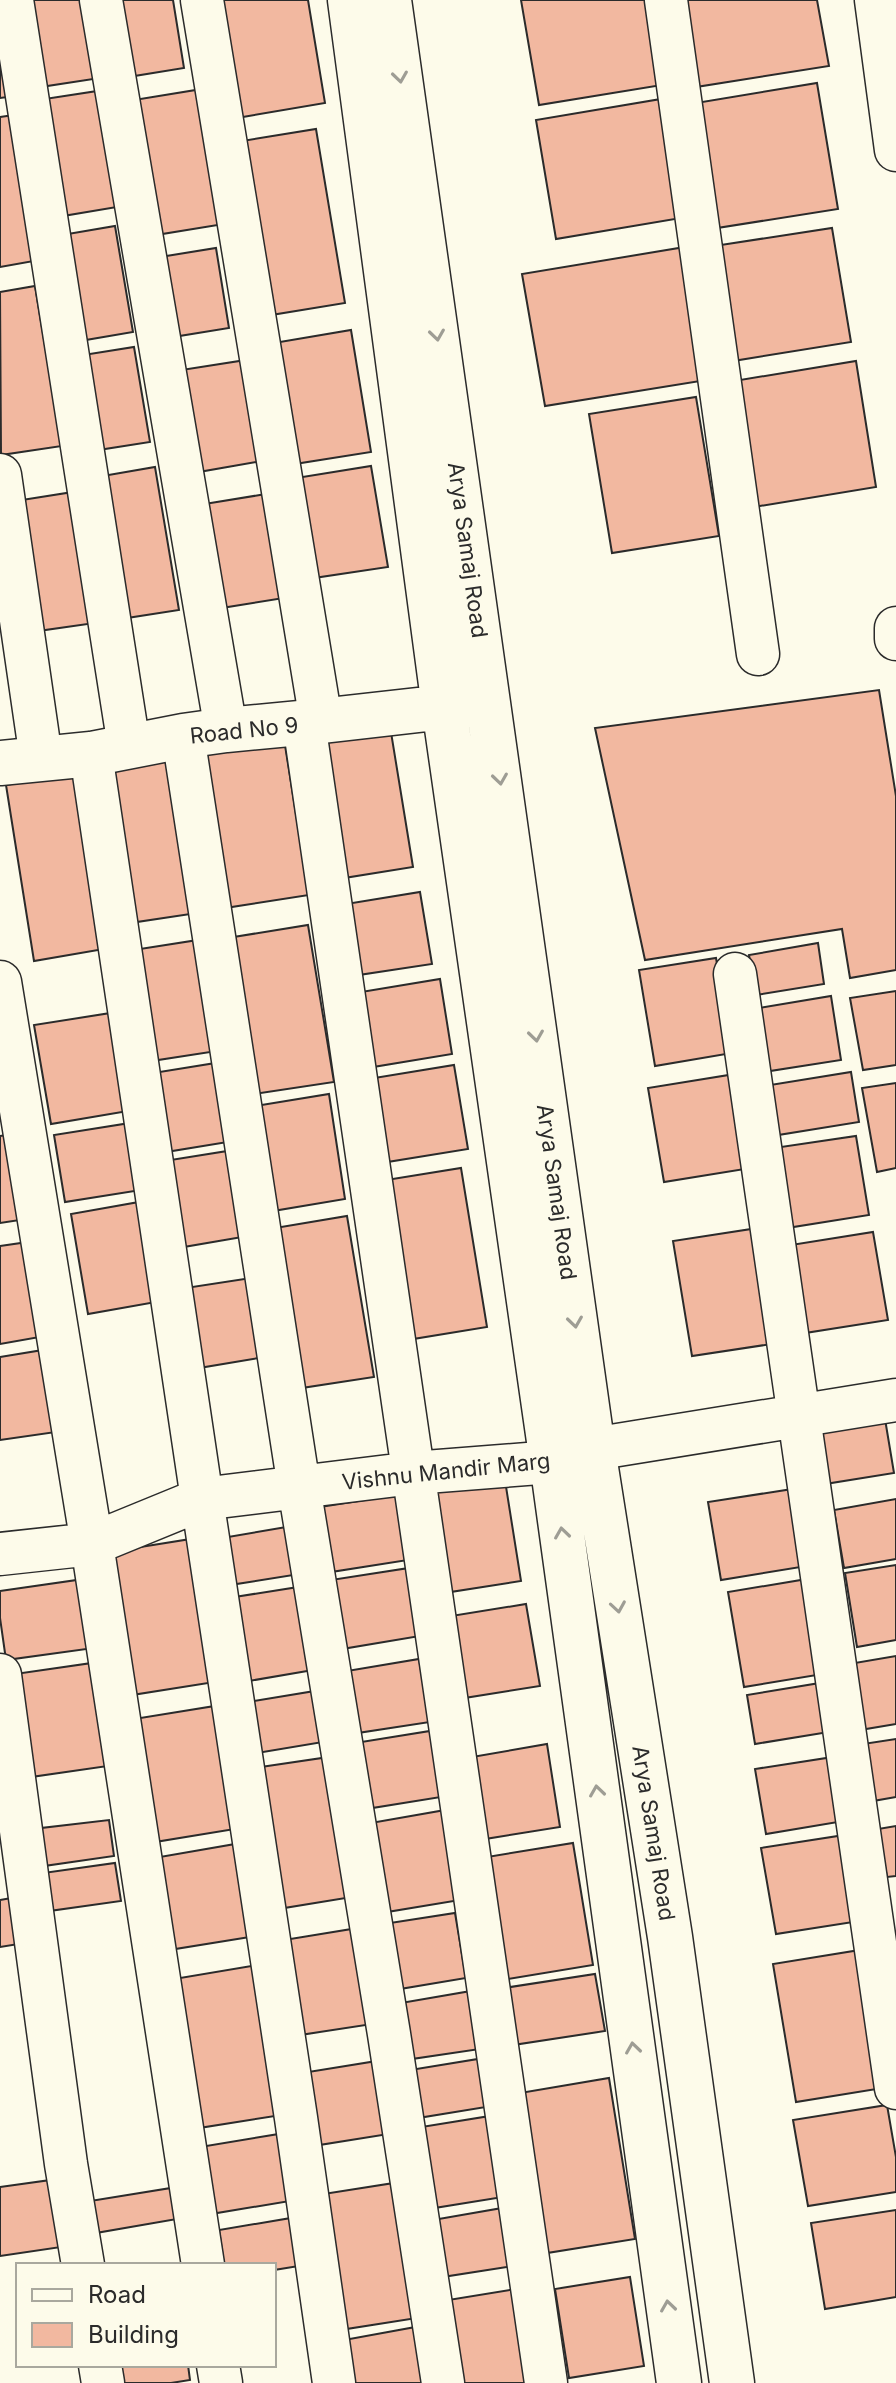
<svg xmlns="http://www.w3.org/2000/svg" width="896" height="2383" font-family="Inter,sans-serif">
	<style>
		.building { fill: #f2b8a0; stroke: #2b2b2b; stroke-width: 2 }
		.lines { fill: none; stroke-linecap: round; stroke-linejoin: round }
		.street-casing { stroke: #2b2b2b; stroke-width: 45 }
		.secondary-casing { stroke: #2b2b2b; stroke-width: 47 }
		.street { stroke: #fdfbea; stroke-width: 42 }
		.secondary { stroke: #fdfbea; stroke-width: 44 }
		.oneway { stroke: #9e9d94 }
		.labels { text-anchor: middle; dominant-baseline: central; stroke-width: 6; stroke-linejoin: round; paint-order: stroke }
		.street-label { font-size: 22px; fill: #2b2b2b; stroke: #fdfbea }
	</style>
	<rect width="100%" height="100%" fill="#fdfbea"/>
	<path class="building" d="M20,0H86L100,78L34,88Z
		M110,0H173L184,68L122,78Z
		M211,0H308L325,103L231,119Z
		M521,0H648L662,85L539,105Z
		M682,0H817L829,66L696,87Z
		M0,6L15,96L0,98Z
		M817,83L838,209L717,228L696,103Z
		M202,89L224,224L156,235L134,100Z
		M104,90L123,206L57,217L38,100Z
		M661,99L681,218L556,239L536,120Z
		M21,114L45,259L0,267V117Z
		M316,129L345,303L259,317L230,143Z
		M115,226L133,332L74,342L56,236Z
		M832,228L851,342L733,361L714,246Z
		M697,245L719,378L545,406L522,274Z
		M216,248L229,328L167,338L154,258Z
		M35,286L62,446L1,455L0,292Z
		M351,330L371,452L282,466L262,345Z
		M134,347L150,442L92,451L77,356Z
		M246,360L262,461L193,473L175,371Z
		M856,361L876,487L754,507L734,381Z
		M696,397L719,536L612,553L589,414Z
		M371,466L388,567L307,579L290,479Z
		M155,467L179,610L114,620L91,478Z
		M73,492L95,623L31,632L9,502Z
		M266,494L284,598L209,610L192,506Z
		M879,690L896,796V970L850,978L842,929L645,960L595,728Z
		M389,720L413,867L344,878L320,731Z
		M284,739L309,895L225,908L199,753Z
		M178,756L204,912L130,923L105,768Z
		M74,773L104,949L34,961L6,785Z
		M420,892L432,964L352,976L340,905Z
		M308,925L334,1082L248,1095L221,939Z
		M198,940L217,1051L145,1062L127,951Z
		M818,943L824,984L756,995L749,955Z
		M716,958L732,1053L655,1066L639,970Z
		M440,979L452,1054L361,1069L349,994Z
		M896,991V1065L863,1070L850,998Z
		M831,996L841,1060L770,1071L759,1008Z
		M117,1012L134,1110L51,1124L34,1025Z
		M228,1061L240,1140L160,1153L147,1074Z
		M454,1065L468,1149L375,1164L362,1080Z
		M851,1072L859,1122L772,1136L764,1086Z
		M735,1074L751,1168L664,1182L648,1088Z
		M896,1083V1168L877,1172L862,1088Z
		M329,1094L345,1199L267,1212L250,1107Z
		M130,1123L141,1190L65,1202L54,1135Z
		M19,1133L33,1218L0,1223V1136Z
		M856,1136L869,1215L787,1228L774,1148Z
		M240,1149L254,1235L172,1249L158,1162Z
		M461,1168L487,1327L407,1340L380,1181Z
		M139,1202L156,1302L88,1314L71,1214Z
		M347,1216L374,1377L295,1389L269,1229Z
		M758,1228L778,1343L692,1356L673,1241Z
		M873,1232L888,1320L805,1333L791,1245Z
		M35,1241L51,1335L0,1344V1246Z
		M264,1276L277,1355L193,1369L179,1289Z
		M49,1349L63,1431L0,1440V1357Z
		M885,1419L894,1473L825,1484L816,1430Z
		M504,1474L521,1581L444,1593L426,1486Z
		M799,1488L813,1565L721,1580L708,1502Z
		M397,1495L408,1560L331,1572L320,1507Z
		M896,1499V1559L844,1568L834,1510Z
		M298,1525L306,1573L230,1585L222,1538Z
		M197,1538L221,1681L132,1695L109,1552Z
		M896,1565V1640L857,1647L845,1573Z
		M409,1568L420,1636L342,1649L331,1580Z
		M813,1578L829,1673L744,1687L728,1592Z
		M84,1579L94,1648L6,1660L0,1618V1591Z
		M311,1585L325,1668L243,1682L228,1598Z
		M526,1604L540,1686L458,1699L445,1617Z
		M896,1656V1724L854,1731L843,1665Z
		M419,1659L430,1722L351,1734L341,1672Z
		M92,1663L108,1766L24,1778L8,1675Z
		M826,1682L835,1731L755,1744L747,1695Z
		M327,1689L335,1740L251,1754L242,1703Z
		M221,1705L241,1828L155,1842L134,1719Z
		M430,1731L441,1797L366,1809L355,1743Z
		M896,1739V1797L873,1801L863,1744Z
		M547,1744L560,1827L485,1839L472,1757Z
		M329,1757L352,1897L278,1909L254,1768Z
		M833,1757L844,1821L766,1834L755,1769Z
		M451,1809L466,1899L381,1913L365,1824Z
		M109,1820L114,1856L37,1867L33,1829Z
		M896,1826V1876L887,1877L878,1829Z
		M851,1834L866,1920L776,1934L761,1848Z
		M241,1843L256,1936L169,1950L154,1858Z
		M573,1843L593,1965L502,1980L481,1858Z
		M115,1863L121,1901L42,1912L36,1874Z
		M23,1896L31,1942L0,1947V1900Z
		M455,1913L466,1978L388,1991L377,1925Z
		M364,1927L379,2023L300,2035L284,1940Z
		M866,1949L889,2087L796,2102L773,1964Z
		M263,1964L288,2114L199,2128L174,1979Z
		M595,1974L605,2031L513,2045L504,1988Z
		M471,1991L480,2049L405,2060L395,2004Z
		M478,2059L486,2107L412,2119L404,2071Z
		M383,2060L395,2133L313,2146L302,2073Z
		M609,2078L635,2239L547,2253L520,2093Z
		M887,2105L896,2157V2192L808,2206L793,2120Z
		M490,2116L503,2197L422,2210L409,2129Z
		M285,2133L296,2200L211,2214L200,2147Z
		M58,2179L68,2246L0,2256V2187Z
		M394,2183L417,2318L340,2330L317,2195Z
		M171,2188L177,2219L90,2234L84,2202Z
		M508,2207L519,2265L436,2278L427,2221Z
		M896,2210V2297L825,2309L811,2223Z
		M291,2218L299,2266L274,2270V2265H224L219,2230Z
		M630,2277L644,2366L569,2378L555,2289Z
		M522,2288L538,2383H450L436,2302Z
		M421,2326L430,2383H351L344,2340Z
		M110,2365H188L190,2380L171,2383H112Z"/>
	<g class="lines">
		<g class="street-casing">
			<path id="street" d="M12,0L129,746
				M101,0L226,730
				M202,0L321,721
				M666,0L758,654
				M876,0L896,150
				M0,475L41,758
				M896,628V639
				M304,723L546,2383
				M183,736L299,1487L389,2034L443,2383
				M91,754L202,1499L296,2118L334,2383
				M735,974L896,2088
				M0,982L92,1544L203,2265
				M0,1554L92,1544L202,1499L413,1473L552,1462L593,1449L896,1400
				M0,1675L66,2164L83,2265
				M100,2365L103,2383
				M218,2365L221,2383"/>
		</g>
		<g class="secondary-casing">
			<path id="secondary" d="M350,0L444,707L552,1462L679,2383
				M389,0L593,1449L670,1937L732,2383
				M0,763L91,754L183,736L226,730L321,721L471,704"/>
		</g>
		<use href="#street" class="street"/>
		<use href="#secondary" class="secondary"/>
	</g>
	<defs><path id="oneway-chevron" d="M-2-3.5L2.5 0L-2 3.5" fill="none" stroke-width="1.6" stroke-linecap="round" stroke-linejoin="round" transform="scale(2)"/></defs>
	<g class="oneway">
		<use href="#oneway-chevron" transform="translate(400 77) rotate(82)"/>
		<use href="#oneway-chevron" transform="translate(437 335) rotate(82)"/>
		<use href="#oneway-chevron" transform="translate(500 779) rotate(82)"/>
		<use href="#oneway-chevron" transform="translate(536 1036) rotate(82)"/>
		<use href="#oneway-chevron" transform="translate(575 1322) rotate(82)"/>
		<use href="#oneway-chevron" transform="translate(562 1533) rotate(-98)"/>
		<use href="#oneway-chevron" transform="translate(618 1607) rotate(81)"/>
		<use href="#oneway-chevron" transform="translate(597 1791) rotate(-98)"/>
		<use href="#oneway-chevron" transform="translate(633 2048) rotate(-98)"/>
		<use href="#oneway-chevron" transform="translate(668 2306) rotate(-98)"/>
	</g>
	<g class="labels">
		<g class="street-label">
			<text transform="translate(468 550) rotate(82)">Arya Samaj Road</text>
			<text transform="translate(244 730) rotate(-6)">Road No 9</text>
			<text transform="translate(557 1192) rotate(82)">Arya Samaj Road</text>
			<text transform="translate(446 1471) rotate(-6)">Vishnu Mandir Marg</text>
			<text transform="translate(654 1833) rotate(81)">Arya Samaj Road</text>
		</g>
	</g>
	<rect x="16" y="2263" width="260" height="104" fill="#fdfbea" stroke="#a9a89e" stroke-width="2"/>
	<rect x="32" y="2289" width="40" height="12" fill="#fdfbea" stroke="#a9a89e" stroke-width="2"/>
	<text x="88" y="2303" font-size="24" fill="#2b2b2b">Road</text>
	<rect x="32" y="2323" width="40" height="24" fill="#f2b8a0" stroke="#a9a89e" stroke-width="2"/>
	<text x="88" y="2343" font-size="24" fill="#2b2b2b">Building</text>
</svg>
